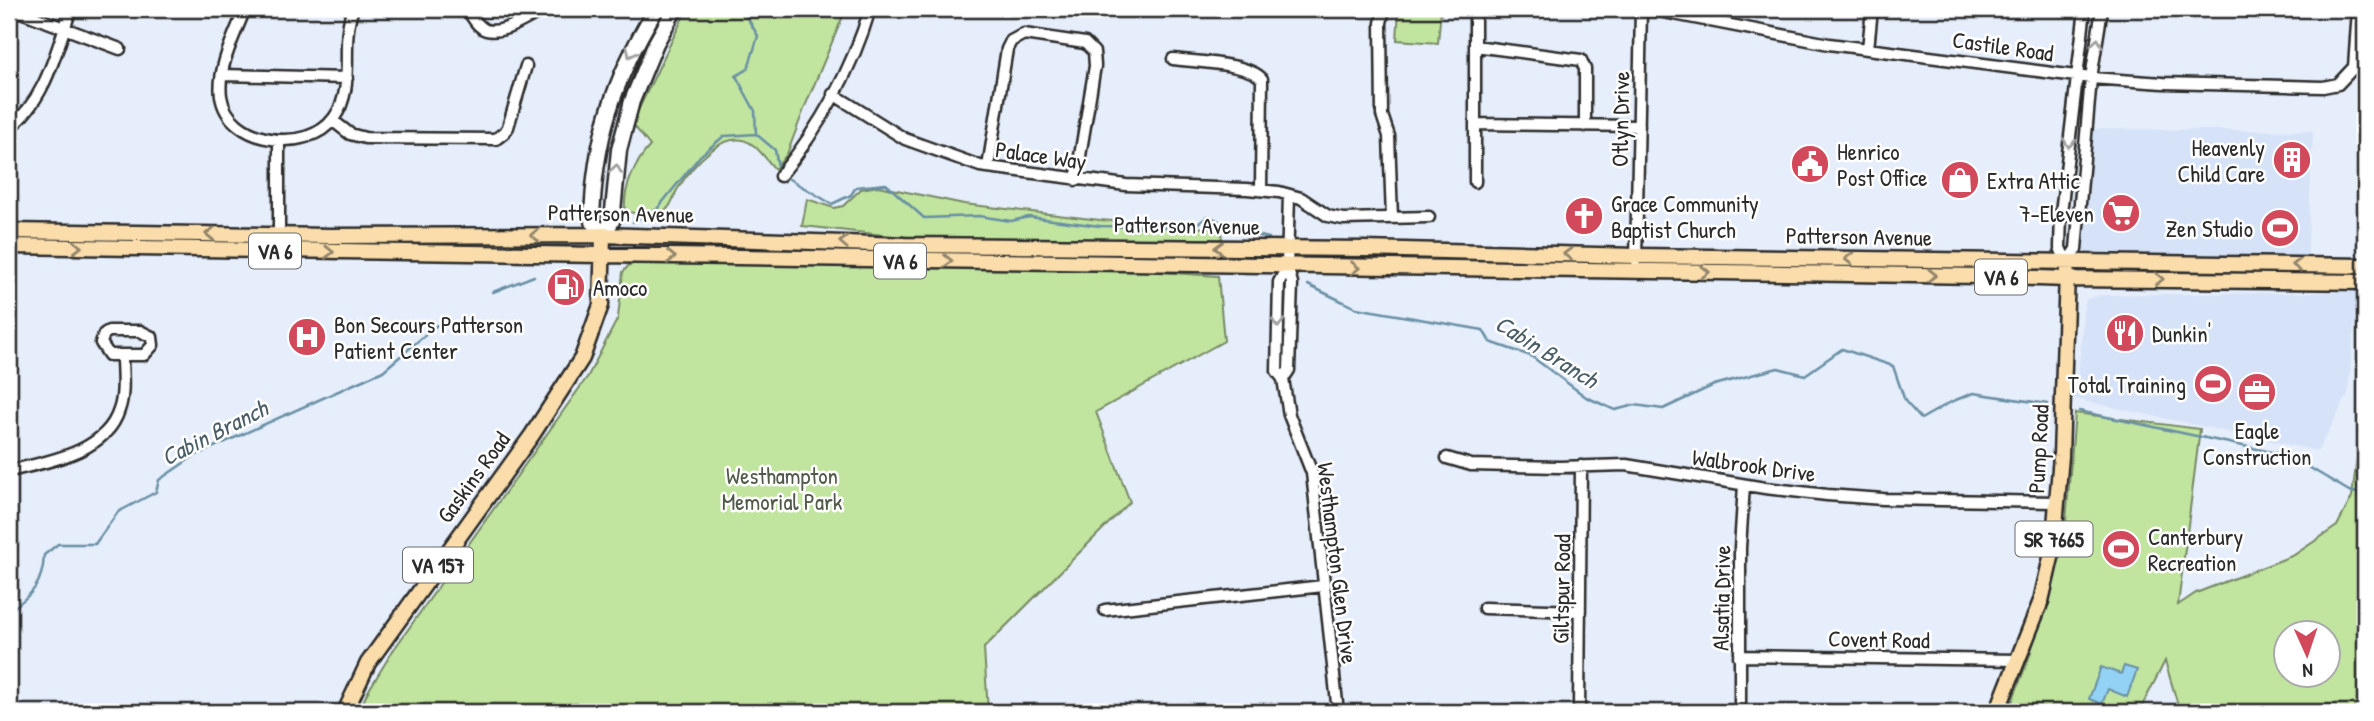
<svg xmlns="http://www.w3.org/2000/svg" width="2374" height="721" font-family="'Patrick Hand',sans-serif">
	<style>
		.built { fill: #d5e2f8 }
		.green { fill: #c1e59f; stroke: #768865; stroke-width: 2; fill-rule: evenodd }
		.water { fill: #93d2f4; stroke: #698fa4; stroke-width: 2 }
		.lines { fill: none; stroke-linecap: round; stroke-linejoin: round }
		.stream { stroke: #698fa4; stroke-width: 2.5 }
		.street-casing { stroke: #2b2b2b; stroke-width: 15 }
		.secondary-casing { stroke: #2b2b2b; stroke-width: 19 }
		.primary-casing { stroke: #2b2b2b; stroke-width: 19 }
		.street { stroke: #fff; stroke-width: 10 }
		.secondary { stroke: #fff; stroke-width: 14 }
		.primary { stroke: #faddab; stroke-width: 14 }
		.oneway { stroke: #a0a0a0 }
		.oneway2 { stroke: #92846b }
		.labels { text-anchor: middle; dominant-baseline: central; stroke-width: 5; stroke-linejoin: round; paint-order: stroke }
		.shield { fill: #fff; stroke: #6b6b6b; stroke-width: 2 }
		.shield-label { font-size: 21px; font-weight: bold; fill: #2b2b2b }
		.street-label { font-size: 23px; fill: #2b2b2b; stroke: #fff }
		.poi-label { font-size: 23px; fill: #2b2b2b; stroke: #fff; text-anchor: start }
		.park-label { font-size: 23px; fill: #505a48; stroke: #fff }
		.water-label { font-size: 24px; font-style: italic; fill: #4a5d67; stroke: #fff }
	</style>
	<rect width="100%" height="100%" fill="#e6eefb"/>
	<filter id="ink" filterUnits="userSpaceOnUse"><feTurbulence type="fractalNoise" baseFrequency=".0143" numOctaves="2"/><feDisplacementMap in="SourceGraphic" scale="14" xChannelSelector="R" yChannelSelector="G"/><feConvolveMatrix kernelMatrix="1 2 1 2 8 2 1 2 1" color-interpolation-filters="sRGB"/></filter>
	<g filter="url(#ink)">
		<path class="built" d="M2094,129L2313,131L2307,265L2085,252L2077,228L2081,176Z
			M2357,292L2348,394L2318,451L2074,399L2079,366L2084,305L2087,299L2100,295Z"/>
		<path class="green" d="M687,9H846L806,104L787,154L775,169C768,162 761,151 753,145C725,124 690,169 677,190C674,196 672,204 667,209C659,217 634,215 625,210C623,189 635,162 650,146L632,123Z
			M1399,9H1441L1438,43L1397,40Z
			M878,186L964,204L1100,220L1218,229L1221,231L1222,239C1123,241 1023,243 924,238C883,236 843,230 802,226L807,199L834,208L843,206L861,189Z
			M637,262L1098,268L1218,276L1224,341L1096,412L1130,502L984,648L988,712H359L367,693L392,652L588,376L618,318L623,272L628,266Z
			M2365,394V712H2180L2165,661L2139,712H2008L2030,655L2066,521L2075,413L2200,429L2178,605L2196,593L2294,555L2337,526L2352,497ZM2286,634H2328V676H2286Z"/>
		<path class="water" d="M2124,666L2137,670L2127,697L2108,689L2102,704L2089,699L2101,667L2121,674Z"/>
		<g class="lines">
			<path class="stream" d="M742,9L758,36L748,69L736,76L755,111L756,134
				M789,179L832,204L851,195L856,187L886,184L924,218L979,216L1011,221L1029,217L1100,226L1193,228L1208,216L1242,232L1269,238
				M633,222L657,209L700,156L724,136L756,134L775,150L778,167
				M1308,285L1356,308L1483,330L1490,342L1531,356L1586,397L1615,410L1635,405L1663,409L1714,385L1778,368L1805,375L1842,349L1893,366L1905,401L1921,419L1951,402L1973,393L2048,404
				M493,292L534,276
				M2079,411L2290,456L2349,491L2365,495
				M9,611C32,595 43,584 44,555L58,544H95L118,512L156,492L159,480L194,456L383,371L437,325"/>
			<g class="street-casing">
				<path id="street" d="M13,9L120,49
					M245,9C235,34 217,68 221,96C228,144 307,155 334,118C357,86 339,44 353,9
					M467,9C472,16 477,27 486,30C505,35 529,16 545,9
					M1384,9L1381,23L1382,115L1389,136L1392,218
					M1648,9L1829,44L2091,78L2163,83L2323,87L2338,84L2354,67L2358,9
					M2085,9L2061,213L2060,248L2067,262L2076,249L2091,78L2102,9
					M1475,46L1581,60L1585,69V126
					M1868,49L1872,9
					M1173,59C1195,62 1248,63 1262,79L1261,190
					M222,75L347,78
					M833,94L905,139L980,166L1126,185L1247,189L1279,192L1301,198L1328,216L1343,219L1429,217
					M332,120L350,134L365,138L496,139L505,132L508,127L526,66
					M1475,124L1639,126
					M9,128C46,100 56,51 71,9
					M988,167L1007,49L1011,41L1024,34L1085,43L1094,52L1095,66L1076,180
					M780,176C819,129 853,68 870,9
					M1475,182V9
					M279,241V140
					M1636,260L1641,9
					M1287,267L1279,282L1277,371L1283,379L1289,415L1312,473L1338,712
					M109,331H140L152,337L153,345L144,355H109L101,343L104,334Z
					M1283,379L1289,370L1292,283L1287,267L1289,195
					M1447,458L1471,465L1559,467L1626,465L1765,488L1827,495L1883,499L2058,502
					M9,471C46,462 106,453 119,410C125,394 122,373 122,356
					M1484,608L1579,611
					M1105,610L1323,586
					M1739,656L2019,660
					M1579,712L1581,466
					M1740,712V548L1744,485"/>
			</g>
			<g class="secondary-casing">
				<path id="secondary" d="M656,9C614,78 594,140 592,221L603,235L612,221L619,150L632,101L656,43L675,9"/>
			</g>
			<g class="primary-casing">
				<path id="primary" d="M9,231L329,236L603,235L904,245L1364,249L1637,256L2365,266
					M9,246L1980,276L2067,279L2365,282
					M345,712L368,663L532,435L582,358L601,305L603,235
					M1997,712L2041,601L2053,549L2061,456L2067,272"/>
			</g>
			<use href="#street" class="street"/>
			<use href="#secondary" class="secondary"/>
			<use href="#primary" class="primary"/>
		</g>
		<defs><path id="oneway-chevron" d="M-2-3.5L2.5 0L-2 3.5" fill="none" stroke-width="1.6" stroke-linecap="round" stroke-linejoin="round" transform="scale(1.75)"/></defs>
		<g class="oneway">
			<use href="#oneway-chevron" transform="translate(2097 43) rotate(-81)"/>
			<use href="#oneway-chevron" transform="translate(631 53) rotate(117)"/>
			<use href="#oneway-chevron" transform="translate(2069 143) rotate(97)"/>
			<use href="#oneway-chevron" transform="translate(616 169) rotate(-81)"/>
			<use href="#oneway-chevron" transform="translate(1278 323) rotate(91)"/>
		</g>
		<g class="oneway2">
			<use href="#oneway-chevron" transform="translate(210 234) rotate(-179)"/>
			<use href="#oneway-chevron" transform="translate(535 235) rotate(179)"/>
			<use href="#oneway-chevron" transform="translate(844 242) rotate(-177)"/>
			<use href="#oneway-chevron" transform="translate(77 247) rotate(1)"/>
			<use href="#oneway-chevron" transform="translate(1219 248) rotate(-179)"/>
			<use href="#oneway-chevron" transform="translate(329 252) rotate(1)"/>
			<use href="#oneway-chevron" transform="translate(1568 254) rotate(-179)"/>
			<use href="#oneway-chevron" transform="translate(671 257) rotate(1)"/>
			<use href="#oneway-chevron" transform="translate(1849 259) rotate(-179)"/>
			<use href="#oneway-chevron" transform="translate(948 261) rotate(1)"/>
			<use href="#oneway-chevron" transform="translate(2297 265) rotate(-179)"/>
			<use href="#oneway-chevron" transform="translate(1355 268) rotate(1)"/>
			<use href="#oneway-chevron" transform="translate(1705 272) rotate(1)"/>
			<use href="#oneway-chevron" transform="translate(1932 275) rotate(1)"/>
			<use href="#oneway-chevron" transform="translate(2159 279)"/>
		</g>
	</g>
	<defs>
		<g id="building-disc" transform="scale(2.0125)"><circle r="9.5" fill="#d1495b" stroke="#fff"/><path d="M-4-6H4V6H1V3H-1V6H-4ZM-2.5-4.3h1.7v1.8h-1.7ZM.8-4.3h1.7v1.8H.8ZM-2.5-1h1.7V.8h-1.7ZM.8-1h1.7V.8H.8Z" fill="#fff"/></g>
		<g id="civic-disc" transform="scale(2.0125)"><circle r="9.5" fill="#d1495b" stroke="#fff"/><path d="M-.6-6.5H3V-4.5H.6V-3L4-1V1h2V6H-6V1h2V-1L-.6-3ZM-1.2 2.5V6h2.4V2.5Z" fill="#fff"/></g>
		<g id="shop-disc" transform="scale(2.0125)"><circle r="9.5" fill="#d1495b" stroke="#fff"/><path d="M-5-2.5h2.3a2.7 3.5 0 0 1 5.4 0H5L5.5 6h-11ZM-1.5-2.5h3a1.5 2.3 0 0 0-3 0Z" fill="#fff"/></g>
		<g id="supermarket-disc" transform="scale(2.0125)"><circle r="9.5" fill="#d1495b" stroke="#fff"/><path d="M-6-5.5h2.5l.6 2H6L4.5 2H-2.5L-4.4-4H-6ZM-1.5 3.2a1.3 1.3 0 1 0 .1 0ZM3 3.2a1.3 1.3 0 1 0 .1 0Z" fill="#fff"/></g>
		<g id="church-disc" transform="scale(2.0125)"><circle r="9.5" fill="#d1495b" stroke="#fff"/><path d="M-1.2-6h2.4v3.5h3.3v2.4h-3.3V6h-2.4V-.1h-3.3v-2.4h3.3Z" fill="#fff"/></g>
		<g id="stadium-disc" transform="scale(2.0125)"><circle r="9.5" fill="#d1495b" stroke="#fff"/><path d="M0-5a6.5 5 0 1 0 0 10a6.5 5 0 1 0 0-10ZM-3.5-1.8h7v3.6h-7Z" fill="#fff"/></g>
		<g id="fuel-disc" transform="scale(2.0125)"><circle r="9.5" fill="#d1495b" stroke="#fff"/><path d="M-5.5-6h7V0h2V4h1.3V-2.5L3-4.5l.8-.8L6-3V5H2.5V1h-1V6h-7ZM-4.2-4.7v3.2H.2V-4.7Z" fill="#fff"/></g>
		<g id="restaurant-disc" transform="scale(2.0125)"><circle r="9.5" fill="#d1495b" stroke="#fff"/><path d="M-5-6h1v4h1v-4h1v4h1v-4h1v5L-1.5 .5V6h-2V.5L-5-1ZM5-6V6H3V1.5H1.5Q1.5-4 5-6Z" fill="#fff"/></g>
		<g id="hospital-disc" transform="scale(2.0125)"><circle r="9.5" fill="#d1495b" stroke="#fff"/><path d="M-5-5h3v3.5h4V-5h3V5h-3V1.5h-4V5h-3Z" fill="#fff"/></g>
		<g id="office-disc" transform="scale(2.0125)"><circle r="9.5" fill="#d1495b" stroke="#fff"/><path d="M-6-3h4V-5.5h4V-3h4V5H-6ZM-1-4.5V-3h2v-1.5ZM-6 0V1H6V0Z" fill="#fff"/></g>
	</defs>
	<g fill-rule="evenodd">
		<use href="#building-disc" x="2292" y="160"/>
		<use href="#civic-disc" x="1810" y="164"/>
		<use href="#shop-disc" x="1960" y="180"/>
		<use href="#supermarket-disc" x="2121" y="213"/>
		<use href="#church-disc" x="1584" y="216"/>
		<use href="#stadium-disc" x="2280" y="228"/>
		<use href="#fuel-disc" x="566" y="287"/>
		<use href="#restaurant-disc" x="2125" y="333"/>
		<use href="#hospital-disc" x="307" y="337"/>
		<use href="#stadium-disc" x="2213" y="384"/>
		<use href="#office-disc" x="2257" y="392"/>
		<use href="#stadium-disc" x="2121" y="549"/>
	</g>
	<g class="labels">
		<g class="shield">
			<rect x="249" y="233.5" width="52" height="35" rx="5"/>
			<rect x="874" y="243.5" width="52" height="35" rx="5"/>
			<rect x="1975" y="259.5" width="52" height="35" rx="5"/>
			<rect x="2015.5" y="521.5" width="77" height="35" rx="5"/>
			<rect x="403" y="547.5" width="70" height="35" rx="5"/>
		</g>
		<g class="shield-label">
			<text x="275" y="251">VA 6</text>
			<text x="900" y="261">VA 6</text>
			<text x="2001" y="277">VA 6</text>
			<text x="2054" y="539">SR 7665</text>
			<text x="438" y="565">VA 157</text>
		</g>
		<g class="street-label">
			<text transform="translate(2003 46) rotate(8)">Castile Road</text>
			<text transform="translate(1620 119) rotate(-89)">Otlyn Drive</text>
			<text transform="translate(1041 155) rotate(8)">Palace Way</text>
			<text transform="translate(621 213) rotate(1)">Patterson Avenue</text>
			<text transform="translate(1187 225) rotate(1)">Patterson Avenue</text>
			<text transform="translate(1859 236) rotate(1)">Patterson Avenue</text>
			<text transform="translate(2038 449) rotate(-87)">Pump Road</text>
			<text transform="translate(1754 465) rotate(8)">Walbrook Drive</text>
			<text transform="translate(473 477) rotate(-54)">Gaskins Road</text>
			<text transform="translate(1338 563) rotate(83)">Westhampton Glen Drive</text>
			<text transform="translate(1561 589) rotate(-89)">Giltspur Road</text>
			<text transform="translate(1721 598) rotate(-89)">Alsatia Drive</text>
			<text transform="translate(1879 639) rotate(1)">Covent Road</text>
		</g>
		<g class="poi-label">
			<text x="2265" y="147" text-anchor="end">Heavenly<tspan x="2265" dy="26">Child Care</tspan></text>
			<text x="1837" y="151">Henrico<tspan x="1837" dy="26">Post Office</tspan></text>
			<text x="1987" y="180">Extra Attic</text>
			<text x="1611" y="203">Grace Community<tspan x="1611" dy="26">Baptist Church</tspan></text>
			<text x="2094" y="213" text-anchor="end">7-Eleven</text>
			<text x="2253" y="228" text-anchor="end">Zen Studio</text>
			<text x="593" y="287">Amoco</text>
			<text x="334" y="324">Bon Secours Patterson<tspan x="334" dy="26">Patient Center</tspan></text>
			<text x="2152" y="333">Dunkin'</text>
			<text x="2186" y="384" text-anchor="end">Total Training</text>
			<text x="2257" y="430" text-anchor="middle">Eagle<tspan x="2257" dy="26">Construction</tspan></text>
			<text x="2148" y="536">Canterbury<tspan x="2148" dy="26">Recreation</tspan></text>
		</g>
		<g class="park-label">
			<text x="782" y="475">Westhampton<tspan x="782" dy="26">Memorial Park</tspan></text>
		</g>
		<g class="water-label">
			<text transform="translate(1547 351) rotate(32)">Cabin Branch</text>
			<text transform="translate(214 432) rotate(-27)">Cabin Branch</text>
		</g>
	</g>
	<rect width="2374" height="721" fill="none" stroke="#fff" stroke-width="35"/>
	<rect x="18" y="18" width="2339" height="686" fill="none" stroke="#2b2b2b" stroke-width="2.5" filter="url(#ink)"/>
	<g transform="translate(2307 654) rotate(177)"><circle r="33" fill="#ffffff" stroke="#aaaaaa" stroke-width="2"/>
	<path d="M0-5L12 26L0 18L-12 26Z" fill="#d1495b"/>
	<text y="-10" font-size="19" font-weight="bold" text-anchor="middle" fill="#2b2b2b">N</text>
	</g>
</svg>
